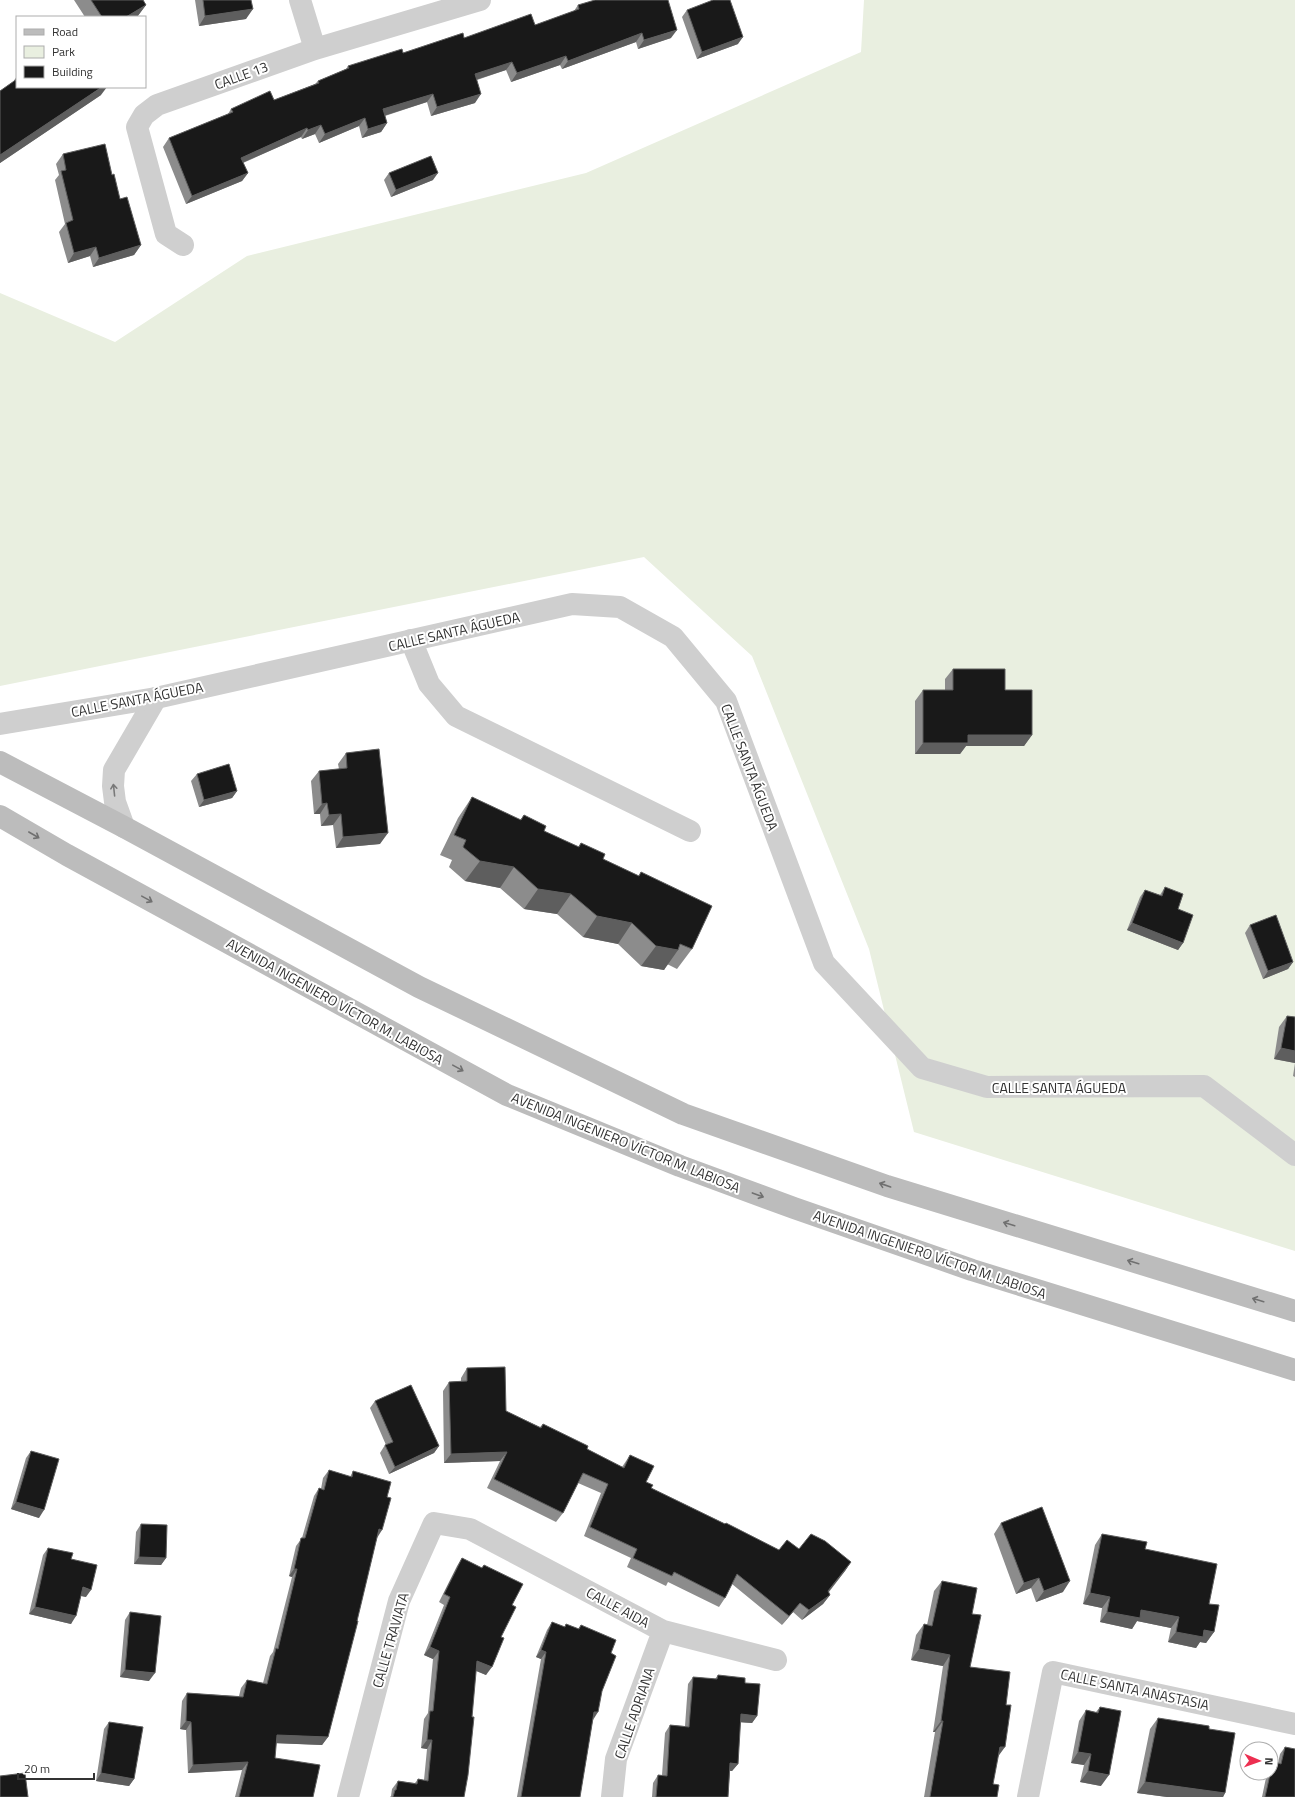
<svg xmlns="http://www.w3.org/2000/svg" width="1295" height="1797" font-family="'Titillium Web',sans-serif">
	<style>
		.green { fill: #e9efe0 }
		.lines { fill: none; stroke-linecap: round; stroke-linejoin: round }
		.minor { stroke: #cfcfcf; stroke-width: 22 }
		.tertiary { stroke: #cfcfcf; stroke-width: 22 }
		.secondary { stroke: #bcbcbc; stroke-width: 22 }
		.wall { fill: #8c8c8c }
		.shaded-wall { fill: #5e5e5e }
		.building { fill: #191919; stroke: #5e5e5e }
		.oneway { stroke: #797979 }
		.oneway2 { stroke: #707070 }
		.labels { text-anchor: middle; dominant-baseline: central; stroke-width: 4; stroke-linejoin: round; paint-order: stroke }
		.street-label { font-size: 14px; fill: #323232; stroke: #fff }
	</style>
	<rect width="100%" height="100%" fill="#fff"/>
	<path class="green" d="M864,0H1295V1251L914,1132L869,949L752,656L644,557L0,686V293L115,342L247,256L586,173L861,52Z"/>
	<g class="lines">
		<path class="minor" d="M300,0L315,49
			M183,245L166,234L137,127L144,115L157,105L315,49L480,0
			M411,640L429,684L456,716L690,831
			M124,827L115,802L113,786L114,770L156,698
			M348,1797L399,1601L434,1523L470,1529L663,1631L776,1660
			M612,1797L616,1759L663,1631
			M1028,1797L1053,1672L1295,1724"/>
		<path class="tertiary" d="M0,724L156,698L572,604L620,607L673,637L726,701L824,963L922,1068L987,1087L1204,1086L1295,1155"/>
		<path class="secondary" d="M0,762L124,827L419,987L683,1114L887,1186L1295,1311
			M0,816L67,855L507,1095L680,1166L794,1208L972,1270L1295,1370"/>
	</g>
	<path class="wall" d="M74,0H143L146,5L137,17H85Z
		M195,0H251L246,19L199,26Z
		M578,5L671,38L638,49L636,42L562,69L560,65L511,82L506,70L477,80L475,103L431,116L427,102L385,116L387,123L381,132L362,138L359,126L319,143L315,134L302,139L301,137L243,163L248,173L242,181L186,204L163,147L169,138L228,114L231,109L274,100L315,84L318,81L346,69L348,66L464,38L535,25L574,11Z
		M687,10L738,44L697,59L682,17Z
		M17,76V87L101,95L0,163V91L13,82Z
		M63,154L112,175L120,199L141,245L134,255L93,267L90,256L68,263L59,232L65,224L55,180L59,175L56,164Z
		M389,173L433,180L391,197L384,180Z
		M953,669L1005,690L1032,735L1024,746H966L960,754H915V701L923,690H945V679Z
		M346,753L380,844L336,848L333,825L321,826L320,814H314L311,781L319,771L339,769L338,764Z
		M197,774L237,791L232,798L199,807L191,781Z
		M472,797L520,820L524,815L544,831L578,847L581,843L603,859L639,876L641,872L692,949L677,969L667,964L664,970L641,966L618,944L583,937L557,914L524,909L500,888L465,881L449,867L452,860L440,855L458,818Z
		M1165,887L1178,909L1183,943L1178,950L1127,930L1140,897L1145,890L1160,895Z
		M1250,925L1293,962L1288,969L1263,979L1245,933Z
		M1287,1016L1295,1017V1063L1274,1059L1279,1027Z
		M1295,1063V1077L1293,1076Z
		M467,1368L506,1411L540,1427L543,1424L587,1449L622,1467L630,1455L646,1482L651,1488L779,1550L799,1549L851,1562L845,1571L829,1592L830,1595L823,1604L802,1620L793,1612L782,1625L732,1584L725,1598L719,1607L668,1582L666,1586L627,1567L631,1558L584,1536L601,1493L578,1483L563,1513L556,1522L487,1488L500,1461L444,1463L443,1391L449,1382L461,1381V1378Z
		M375,1401L439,1446L434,1453L389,1474L380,1453L385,1445H386L370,1408Z
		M31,1451L39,1518L11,1509L26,1458Z
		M329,1470L350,1477L353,1471L387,1497L328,1737L322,1745L276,1743L275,1758L313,1797H235L242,1770L188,1773L186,1730L180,1729L182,1701L187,1693L239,1696L241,1688L247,1680L263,1683L270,1656L273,1652L292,1577L289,1576L296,1546L302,1538L314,1496L319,1488L321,1489L323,1478Z
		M1001,1523L1063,1592L1036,1602L1031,1588L1016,1594L994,1534Z
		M141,1524L166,1558L161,1565L134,1564L136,1532Z
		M1102,1534L1145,1549L1209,1604L1214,1632L1206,1643L1200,1642L1196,1648L1168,1642L1171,1628L1137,1621L1132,1629L1100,1622L1102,1608L1083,1604L1095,1545Z
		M48,1548L71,1559L86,1597L81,1596L71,1624L29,1614L43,1555Z
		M462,1558L482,1568L484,1565L512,1605L501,1637L486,1675L476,1671L464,1797H390L391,1796L392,1789L398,1781L415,1783L418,1779L424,1780L427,1749L421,1748L424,1719L428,1713L433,1659L424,1655L444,1605L439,1602L457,1566Z
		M942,1581L972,1614L970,1667L998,1756L993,1784L997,1797H924L935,1732H933L943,1666L911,1660L916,1635L924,1624L927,1625L934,1591Z
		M130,1612L149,1681L120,1677L125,1620Z
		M552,1622L564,1627L566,1624L578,1629L581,1625L611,1653L602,1691L593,1719L580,1797H517L541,1659L536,1657L547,1630Z
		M718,1675L745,1683L757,1716L752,1723L740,1722L738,1764L732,1771H730L728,1797H652L653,1783L658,1775H662L665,1733L670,1725L685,1726L688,1684L693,1677L715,1679Z
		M1100,1707L1101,1786L1080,1782L1084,1765L1071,1763L1079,1721L1086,1710L1096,1712Z
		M1158,1718L1209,1729L1225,1793L1223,1797H1167L1137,1793L1150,1729Z
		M109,1722L134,1779L129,1786L96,1781L104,1729Z
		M1285,1747L1295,1797H1262L1267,1773H1271V1765L1273,1761L1278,1763L1280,1754Z"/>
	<path class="shaded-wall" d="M146,5L137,17H126Z
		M253,9L246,19L199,26L205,16Z
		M677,30L671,38L638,49L644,40Z
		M642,33L636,42L562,69L568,61Z
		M743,37L738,44L697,59L702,52Z
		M566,56L560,65L511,82L517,73Z
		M512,62L506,70L469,82L475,74Z
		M102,87H107L101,95L0,163V155Z
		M433,94L427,102L377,118L383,109Z
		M481,94L475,103L431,116L437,107Z
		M365,118L359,126L319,143L325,134Z
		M387,123L381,132L362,138L368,129Z
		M321,125L315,134L302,139L308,130Z
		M307,128L301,137L235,166L241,158Z
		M248,173L242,181L186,204L192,196Z
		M438,173L433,180L391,197L396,190Z
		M141,245L134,255L93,267L99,258Z
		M96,247L90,256L68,263L74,253Z
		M968,735H1032L1024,746H966L960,754H915L923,743Z
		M237,791L232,798L199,807L204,800Z
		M327,803L320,814H314L322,804Z
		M341,814L333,825L321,826L329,815Z
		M388,833L380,844L336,848L343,837Z
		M480,861L514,867L500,888L465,881Z
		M538,889L571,894L557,914L524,909Z
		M597,916L632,923L618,944L583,937Z
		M1132,923L1183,943L1178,950L1127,930Z
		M656,946L678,950L664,970L641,966Z
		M1293,962L1288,969L1263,979L1268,971Z
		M1281,1048L1295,1051V1063L1274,1059Z
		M439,1446L434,1453L389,1474L395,1467Z
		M507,1452L500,1461L444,1463L451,1454Z
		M16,1502L44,1510L39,1518L11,1509Z
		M379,1529L382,1530L377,1538Z
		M139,1557L166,1558L161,1565L134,1564Z
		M851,1562L845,1571L822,1600L828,1591Z
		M294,1569H297L292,1577L289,1576Z
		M1039,1578L1031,1588L1016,1594L1024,1583Z
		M1070,1581L1063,1592L1036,1602L1044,1591Z
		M83,1587L91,1590L86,1597L77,1595Z
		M1090,1593L1110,1597L1102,1608L1083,1604Z
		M830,1595L823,1604L802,1620L809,1610Z
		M800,1603L793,1612L782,1625L789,1616Z
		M35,1607L76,1616L71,1624L29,1614Z
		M1141,1610L1179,1617L1171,1628L1137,1621L1132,1629L1100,1622L1107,1612Z
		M1204,1630L1214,1632L1206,1643L1200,1642L1196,1648L1168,1642L1176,1632Z
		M430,1647L439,1651L433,1659L424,1655Z
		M919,1649L950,1655L943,1666L911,1660Z
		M541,1650L546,1652L541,1659L536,1657Z
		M477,1661L492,1667L486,1675L472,1669Z
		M125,1670L155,1673L149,1681L120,1677Z
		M594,1712H598L593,1720Z
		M741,1714L757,1716L752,1723L736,1722Z
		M186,1721L191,1722L186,1730L180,1729Z
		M941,1721H943L935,1732H933Z
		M277,1735L328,1737L322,1745L271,1743Z
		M427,1740H432L427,1749L421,1748Z
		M1000,1747H1005L997,1758Z
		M1078,1752L1091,1754L1084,1765L1071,1763Z
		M248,1762L242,1770L188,1773L193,1765Z
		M730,1763L738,1764L732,1771L725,1770Z
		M1088,1771L1109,1775L1101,1786L1080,1782Z
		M101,1773L134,1779L129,1786L96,1781Z
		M1145,1782L1225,1793L1223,1797H1167L1137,1793Z"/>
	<path class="building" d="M91,0H143L146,5L126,17H102Z
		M203,0H251L253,9L205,16Z
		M595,0H668L677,30L644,40L642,33L568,61L566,56L517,73L512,62L475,74L481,94L437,107L433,94L383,109L387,123L368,129L365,118L325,134L321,125L308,130L307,128L241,158L248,173L192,196L169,138L233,112L231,109L270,91L274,100L319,83L318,81L349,68L348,66L402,49L403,53L463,33L464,38L531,14L535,25L579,9L578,5Z
		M713,0H730L743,37L702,52L687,10Z
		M17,79V87H102L0,155V91Z
		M105,144L112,175L114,174L120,199L127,197L141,245L99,258L96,247L74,253L66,223L73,220L61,171L66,170L63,154Z
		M431,156L438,173L396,190L389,173Z
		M953,669H1005V690H1032V735H968V743H923V690H953Z
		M379,749L388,833L343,837L341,814L329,815L327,803L322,804L319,771L347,768L346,753Z
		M229,764L237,791L204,800L197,774Z
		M472,797L521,820L524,815L546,826L544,831L579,847L581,843L605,854L603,859L639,876L641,872L712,906L692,949L680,944L678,950L656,946L632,923L597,916L571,894L538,889L514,867L480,861L463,847L466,840L454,835Z
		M1165,887L1183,894L1178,909L1193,915L1183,943L1132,923L1145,890L1162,896Z
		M1276,915L1293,962L1268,971L1250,925Z
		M1287,1016L1295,1017V1051L1281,1048Z
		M505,1367L506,1411L541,1428L543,1424L588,1446L587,1449L624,1468L630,1455L654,1466L646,1482L653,1485L651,1488L725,1524L726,1523L779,1550L787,1540L799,1549L811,1534L825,1541L851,1562L828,1591L830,1595L809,1610L800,1603L789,1616L737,1574L725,1598L674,1572L672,1576L633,1558L637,1549L590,1527L608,1484L583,1473L563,1513L494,1479L507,1452L451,1454L449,1382L467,1381V1368Z
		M411,1385L439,1446L395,1467L385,1445L393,1442L375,1401Z
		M31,1451L59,1459L44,1510L16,1502Z
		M329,1470L352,1477L353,1471L391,1482L387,1497L391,1498L382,1530L379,1529L357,1621H358L328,1737L277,1735L275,1758L320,1765L313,1797H239L248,1762L193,1765L191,1722L186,1721L187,1693L243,1697L247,1680L267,1684L276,1648L278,1649L297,1569H294L301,1538H305L319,1488L324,1490Z
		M1042,1507L1070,1581L1044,1591L1039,1578L1024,1583L1001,1523Z
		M141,1524L167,1525L166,1558L139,1557Z
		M1102,1534L1147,1542L1145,1549L1217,1564L1209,1604L1219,1605L1214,1632L1204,1630L1203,1637L1176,1632L1179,1617L1141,1610L1140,1618L1107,1612L1110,1597L1090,1593Z
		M48,1548L73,1553L71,1559L97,1565L91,1590L83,1587L76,1616L35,1607Z
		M462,1558L482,1568L484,1565L523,1584L512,1605L516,1607L501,1637L504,1638L492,1667L477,1661L472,1717H474L468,1775L464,1797H393L395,1790H396L398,1781L417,1784L418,1779L428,1781L432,1740H427L430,1711H433L439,1651L430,1647L450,1597L444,1594Z
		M942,1581L977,1588L972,1614L981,1615L970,1667L1010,1672L1006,1705H1011L1005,1747H1000L993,1784L999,1785L997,1797H930L943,1721H941L950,1655L919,1649L924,1624L932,1626Z
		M130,1612L161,1616L155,1673L125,1670Z
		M552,1622L565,1627L566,1624L579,1629L581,1625L616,1640L611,1653L616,1656L602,1691L598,1712H594L580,1797H521L546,1652L541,1650Z
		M718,1675L745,1678V1683L760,1684L757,1716L741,1714L738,1764L730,1763L728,1797H656L658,1775L667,1776L670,1725L689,1727L693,1677L717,1679Z
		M1100,1707L1121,1711L1109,1775L1088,1771L1091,1754L1078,1752L1086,1710L1098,1713Z
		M1158,1718L1209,1726V1729L1235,1733L1225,1793L1145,1782Z
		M109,1722L143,1727L134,1779L101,1773Z
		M1285,1747L1295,1749V1797H1265L1273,1761L1281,1764Z
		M25,1773L28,1797H0V1776Z"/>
	<defs><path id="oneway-shaft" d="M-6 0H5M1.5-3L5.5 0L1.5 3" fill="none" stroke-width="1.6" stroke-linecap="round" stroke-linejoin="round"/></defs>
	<use class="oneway" href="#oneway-shaft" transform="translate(114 790) rotate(-96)"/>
	<g class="oneway2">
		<use href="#oneway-shaft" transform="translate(34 835) rotate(30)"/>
		<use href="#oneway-shaft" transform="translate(147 899) rotate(29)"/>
		<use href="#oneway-shaft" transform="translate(458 1068) rotate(29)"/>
		<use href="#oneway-shaft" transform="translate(885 1185) rotate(-161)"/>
		<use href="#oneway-shaft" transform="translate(758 1195) rotate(20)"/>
		<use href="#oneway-shaft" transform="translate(1009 1224) rotate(-163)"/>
		<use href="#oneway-shaft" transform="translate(1133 1262) rotate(-163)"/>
		<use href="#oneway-shaft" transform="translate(1258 1300) rotate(-163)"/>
	</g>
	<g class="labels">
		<g class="street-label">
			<text transform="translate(241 75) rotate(-20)">CALLE 13</text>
			<text transform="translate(454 631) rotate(-13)">CALLE SANTA ÁGUEDA</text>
			<text transform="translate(137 699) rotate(-11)">CALLE SANTA ÁGUEDA</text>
			<text transform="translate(750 767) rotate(69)">CALLE SANTA ÁGUEDA</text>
			<text transform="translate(335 1001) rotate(29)">AVENIDA INGENIERO VÍCTOR M. LABIOSA</text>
			<text x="1059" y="1087">CALLE SANTA ÁGUEDA</text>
			<text transform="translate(626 1142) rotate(22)">AVENIDA INGENIERO VÍCTOR M. LABIOSA</text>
			<text transform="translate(930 1254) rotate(19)">AVENIDA INGENIERO VÍCTOR M. LABIOSA</text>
			<text transform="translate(618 1607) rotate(28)">CALLE AIDA</text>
			<text transform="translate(390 1640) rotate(-74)">CALLE TRAVIATA</text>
			<text transform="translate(1135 1689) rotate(12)">CALLE SANTA ANASTASIA</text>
			<text transform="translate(634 1713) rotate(-71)">CALLE ADRIANA</text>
		</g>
	</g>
	<rect x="16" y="16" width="130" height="72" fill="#ffffff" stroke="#adadad"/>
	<rect x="24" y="29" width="20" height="6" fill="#bcbcbc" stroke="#adadad"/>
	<text x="52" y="36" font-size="12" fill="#323232">Road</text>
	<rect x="24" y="46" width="20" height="12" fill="#e9efe0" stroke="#adadad"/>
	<text x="52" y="56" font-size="12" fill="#323232">Park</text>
	<rect x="24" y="66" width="20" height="12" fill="#191919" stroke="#adadad"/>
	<text x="52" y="76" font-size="12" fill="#323232">Building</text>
	<g transform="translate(1259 1761) rotate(92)"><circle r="19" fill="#ffffff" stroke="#adadad"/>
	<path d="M0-3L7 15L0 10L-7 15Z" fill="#ed2f51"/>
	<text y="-6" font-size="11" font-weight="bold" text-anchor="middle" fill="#323232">N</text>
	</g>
	<path d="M18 1773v6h76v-6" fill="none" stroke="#323232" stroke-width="2"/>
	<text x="24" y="1773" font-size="12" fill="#323232" stroke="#ffffff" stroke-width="3" paint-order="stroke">20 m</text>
</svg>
